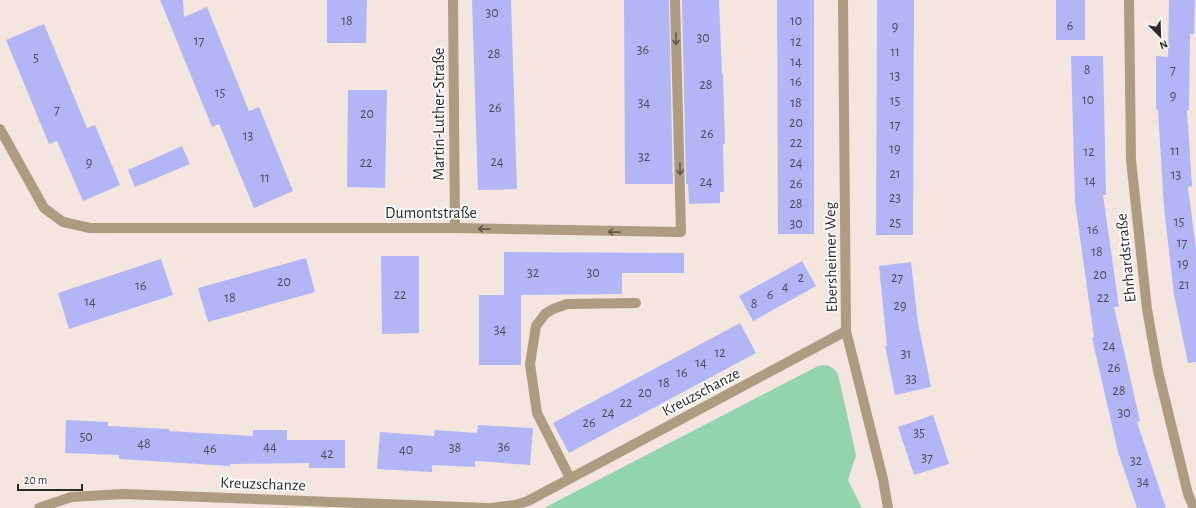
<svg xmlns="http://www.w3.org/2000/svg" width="1196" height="508" font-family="'Alegreya Sans',sans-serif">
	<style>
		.green { fill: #92d4ab }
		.building { fill: #b2b6f7 }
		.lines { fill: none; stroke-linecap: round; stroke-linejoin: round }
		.service { stroke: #ad9b82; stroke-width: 10 }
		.minor { stroke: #ad9b82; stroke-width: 10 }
		.oneway { stroke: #61574b }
		.labels { text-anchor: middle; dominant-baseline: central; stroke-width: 3.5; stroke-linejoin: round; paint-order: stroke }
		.number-label { font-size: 14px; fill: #4f4c5a }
		.street-label { font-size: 16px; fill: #2e2926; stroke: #fff }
	</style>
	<rect width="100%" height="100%" fill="#f4e5de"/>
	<path class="green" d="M824,365C831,366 834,368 838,374L856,455L848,480L862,508H544L818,366Z"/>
	<path class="building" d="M160,0H183L184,17L207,7L249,111L259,107L293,191L254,208L219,124L212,127Z
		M327,0H367L366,43H327Z
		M472,0H511L517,189L478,190Z
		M624,0H669L673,184H625Z
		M682,0H719L722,74H723L725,144H723L724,192H720V203L689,204L688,184H686Z
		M777,0H814V234H778Z
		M877,0H914L913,235H876Z
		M1056,0H1085V40H1056Z
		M1169,0H1195L1194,34H1190L1189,110H1187L1192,186L1188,187L1196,249V362L1188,363L1174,295L1164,208L1158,110L1156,109V56L1168,57Z
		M44,24L87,128L95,125L120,185L83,201L57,141L49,144L6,40Z
		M1071,56H1103L1106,195H1103L1119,307H1114L1140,421L1137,422L1166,508H1137L1118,452L1092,338L1094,337L1075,202Z
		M348,90H387L385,188L347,187Z
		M182,146L190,164L135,187L128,170Z
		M504,252L684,253V273H622V294L521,295V365H479V295H504Z
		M381,256H419V333L382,334Z
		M306,258L315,292L208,322L198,288Z
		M161,259L173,295L69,329L58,293Z
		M802,261L816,286L753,321L739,296Z
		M911,262L918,323L931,387L895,395L885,346H887L879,266Z
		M740,323L756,353L569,453L553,423Z
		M933,415L949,464L914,475L898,427Z
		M66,420L108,422V426L169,429V431L253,436V430H287V440H345V468H309V463L230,464V466L119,459V455L65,453Z
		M478,425L533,428L530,465L475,461V467L432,465V472L377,469L380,432L434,436L435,430L477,433Z"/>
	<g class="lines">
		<path class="service" d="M453,0L455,228
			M570,478L537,413L530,364L536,326L545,314L553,309L567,304L636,303"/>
		<path class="minor" d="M843,0L846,331L883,479L888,508
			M1129,0L1131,160L1147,309L1158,371L1188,494L1194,508
			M0,129L44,208L63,222L90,228H455L681,232L675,0
			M39,508L71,497L123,494L488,508
			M492,508L515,505L528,501L846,331"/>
	</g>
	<defs><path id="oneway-shaft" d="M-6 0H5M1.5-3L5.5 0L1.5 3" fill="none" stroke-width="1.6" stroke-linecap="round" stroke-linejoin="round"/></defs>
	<g class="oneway">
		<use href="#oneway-shaft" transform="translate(676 39) rotate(89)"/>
		<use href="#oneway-shaft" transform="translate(680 169) rotate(89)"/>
		<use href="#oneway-shaft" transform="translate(484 229) rotate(-179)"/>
		<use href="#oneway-shaft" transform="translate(614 232) rotate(-179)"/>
	</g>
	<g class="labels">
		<g class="number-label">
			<text x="492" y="13">30</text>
			<text x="347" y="21">18</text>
			<text x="796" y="21">10</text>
			<text x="1070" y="26">6</text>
			<text x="895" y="27">9</text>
			<text x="703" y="38">30</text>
			<text x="199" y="41">17</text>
			<text x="796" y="42">12</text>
			<text x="643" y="50">36</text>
			<text x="895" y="52">11</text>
			<text x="494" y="54">28</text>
			<text x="36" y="58">5</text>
			<text x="796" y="62">14</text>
			<text x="1087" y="70">8</text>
			<text x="1173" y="70">7</text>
			<text x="895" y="76">13</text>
			<text x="796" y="82">16</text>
			<text x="706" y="85">28</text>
			<text x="220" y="93">15</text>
			<text x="1173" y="96">9</text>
			<text x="1088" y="100">10</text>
			<text x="895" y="101">15</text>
			<text x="644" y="103">34</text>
			<text x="796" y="103">18</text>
			<text x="495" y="108">26</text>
			<text x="57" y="110">7</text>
			<text x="367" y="114">20</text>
			<text x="796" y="123">20</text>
			<text x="895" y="125">17</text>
			<text x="707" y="134">26</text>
			<text x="248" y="136">13</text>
			<text x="796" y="143">22</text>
			<text x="895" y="149">19</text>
			<text x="1175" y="151">11</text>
			<text x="1089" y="152">12</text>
			<text x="644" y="157">32</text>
			<text x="497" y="162">24</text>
			<text x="89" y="163">9</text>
			<text x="366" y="163">22</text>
			<text x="796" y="163">24</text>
			<text x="895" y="174">21</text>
			<text x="1176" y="175">13</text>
			<text x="265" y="178">11</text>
			<text x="1090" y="181">14</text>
			<text x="706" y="182">24</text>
			<text x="796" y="184">26</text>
			<text x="895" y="198">23</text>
			<text x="796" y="204">28</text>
			<text x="1179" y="222">15</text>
			<text x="895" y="223">25</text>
			<text x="796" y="224">30</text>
			<text x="1093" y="230">16</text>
			<text x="1182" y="243">17</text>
			<text x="1097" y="252">18</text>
			<text x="1183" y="264">19</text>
			<text x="533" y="273">32</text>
			<text x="593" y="273">30</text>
			<text x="1100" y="275">20</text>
			<text x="801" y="278">2</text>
			<text x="897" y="278">27</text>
			<text x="284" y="282">20</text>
			<text x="1184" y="285">21</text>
			<text x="141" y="286">16</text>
			<text x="785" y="287">4</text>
			<text x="400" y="295">22</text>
			<text x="770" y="295">6</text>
			<text x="230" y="298">18</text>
			<text x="1103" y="298">22</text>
			<text x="90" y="302">14</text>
			<text x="754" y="304">8</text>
			<text x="900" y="306">29</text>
			<text x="500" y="330">34</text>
			<text x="1109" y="346">24</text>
			<text x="720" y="353">12</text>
			<text x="906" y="354">31</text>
			<text x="701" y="363">14</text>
			<text x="1114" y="368">26</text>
			<text x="682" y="373">16</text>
			<text x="911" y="379">33</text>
			<text x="664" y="383">18</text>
			<text x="1119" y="391">28</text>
			<text x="645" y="393">20</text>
			<text x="626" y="403">22</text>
			<text x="608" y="413">24</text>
			<text x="1124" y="413">30</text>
			<text x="589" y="423">26</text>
			<text x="919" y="433">35</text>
			<text x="86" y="437">50</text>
			<text x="144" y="444">48</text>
			<text x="270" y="447">44</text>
			<text x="504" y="447">36</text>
			<text x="455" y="448">38</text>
			<text x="210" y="449">46</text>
			<text x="406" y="450">40</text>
			<text x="327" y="454">42</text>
			<text x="927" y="458">37</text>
			<text x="1136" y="461">32</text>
			<text x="1143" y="482">34</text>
		</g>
		<g class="street-label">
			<text transform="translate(439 114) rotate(-90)">Martin-Luther-Straße</text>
			<text x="431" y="213">Dumontstraße</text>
			<text transform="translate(831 257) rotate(-91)">Ebersheimer Weg</text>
			<text transform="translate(1126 258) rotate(-96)">Ehrhardstraße</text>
			<text transform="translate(701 392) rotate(-28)">Kreuzschanze</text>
			<text transform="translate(263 484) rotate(2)">Kreuzschanze</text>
		</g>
	</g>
	<g transform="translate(1160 36) rotate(157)" stroke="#ffffff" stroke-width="3" paint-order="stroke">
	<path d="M0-3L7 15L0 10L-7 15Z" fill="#2e2926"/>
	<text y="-6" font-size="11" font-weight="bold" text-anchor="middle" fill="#2e2926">N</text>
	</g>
	<path d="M18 484v6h64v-6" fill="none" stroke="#2e2926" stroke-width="2"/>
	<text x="24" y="484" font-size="12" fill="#2e2926" stroke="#ffffff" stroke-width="3" paint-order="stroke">20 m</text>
</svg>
